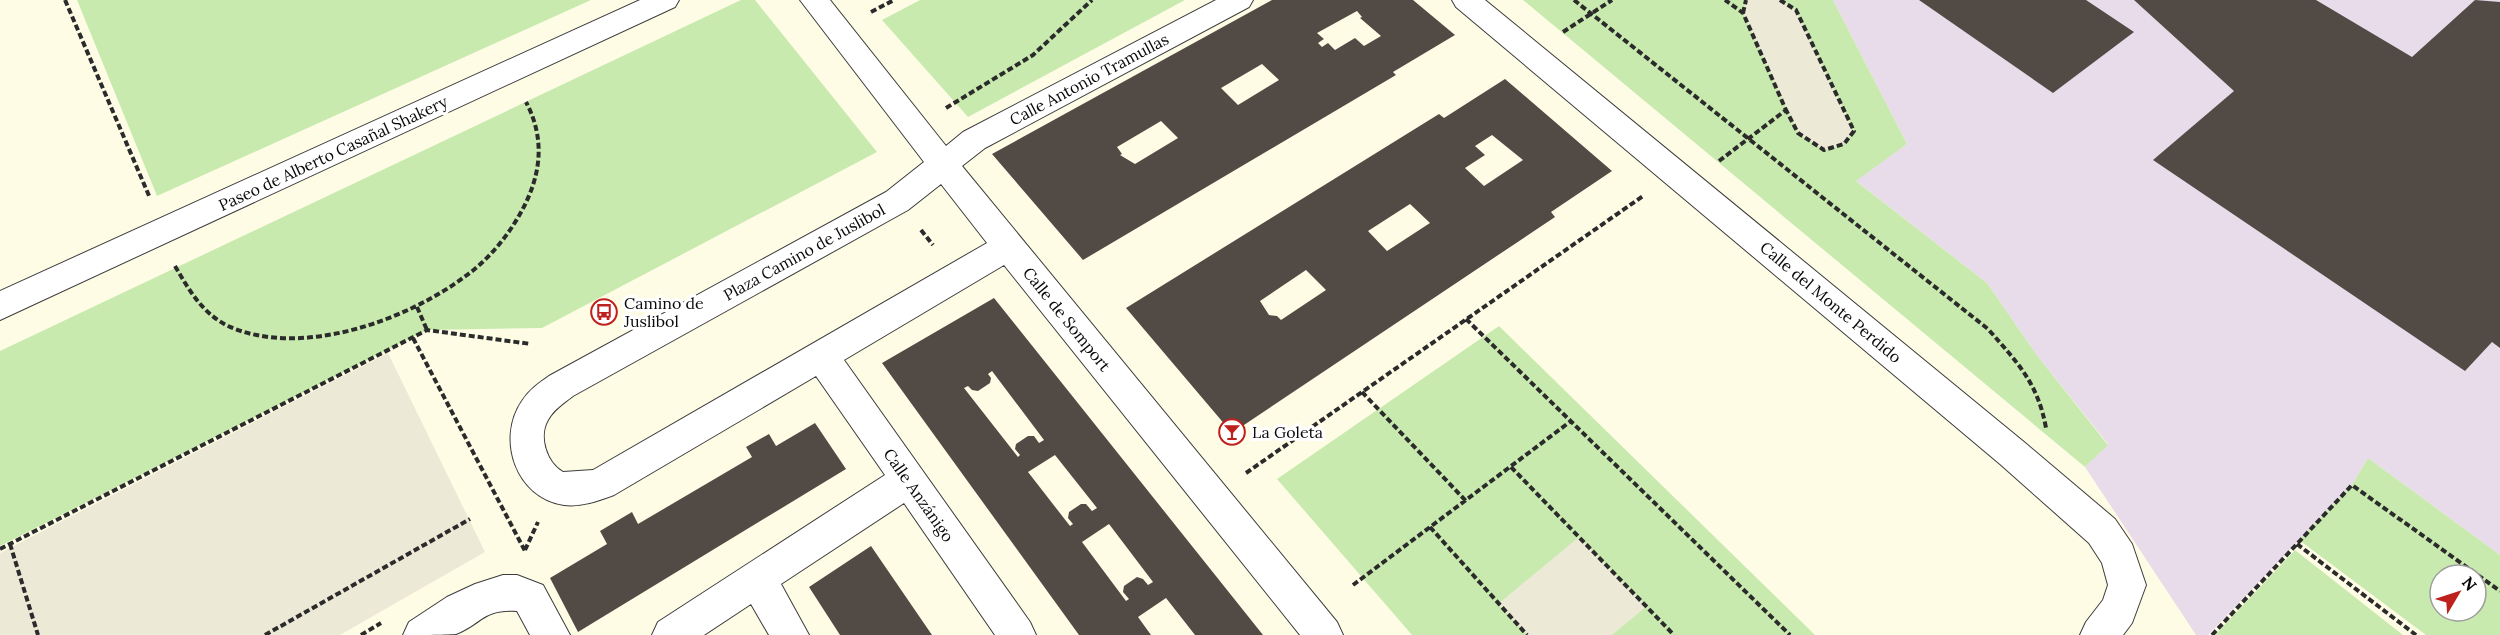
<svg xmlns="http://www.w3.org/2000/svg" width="2500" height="635" font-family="Lora,serif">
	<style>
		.industrial { fill: #e9dcea }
		.green { fill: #c9eaaf; fill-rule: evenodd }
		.plaza { fill: #ede9d7 }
		.building { fill: #524b45; fill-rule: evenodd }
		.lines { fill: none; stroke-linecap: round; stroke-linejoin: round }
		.minor-casing { stroke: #3c3c3c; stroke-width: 2 }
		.path { stroke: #2b2b2b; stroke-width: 4; stroke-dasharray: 6 3; stroke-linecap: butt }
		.minor { fill: #fff; fill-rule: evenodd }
		.labels { text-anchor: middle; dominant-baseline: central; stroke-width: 6; stroke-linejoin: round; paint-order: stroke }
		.street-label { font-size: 16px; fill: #090909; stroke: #fff }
		.poi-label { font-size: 16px; fill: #090909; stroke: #fff; text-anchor: start }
	</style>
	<rect width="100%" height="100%" fill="#fffce6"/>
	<path class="industrial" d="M1833,0H2500V555L2368,458L2352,485L2208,635H2196L2085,467L2108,444L2036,354L1987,283L1855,180L1907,144Z"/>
	<path class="green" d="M77,0H591L157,196Z
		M741,0H755L877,152L542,328L427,330L0,546V351Z
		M920,0H1185L968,117L882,20Z
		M1523,0H1833L1907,144L1856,181L1987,283L2036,354L2108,445L2085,467Z
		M1499,326L1815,635H1412L1277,479Z
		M2368,458L2500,555V635H2426L2299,540L2352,485ZM2440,575H2476V611H2440Z
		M2295,550L2403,635H2215Z"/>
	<path class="plaza" d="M1746,0H1780L1796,10L1854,131L1844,144L1824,150L1798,133L1743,13Z
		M388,353L485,552L340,635H0V553Z
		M1579,537L1647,606L1612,635H1527L1498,604Z"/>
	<path class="building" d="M1272,0H1413L1455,35L1393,72L1396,75L1083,260L992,154ZM1357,11L1362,17L1360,18L1381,36L1364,46L1355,38L1335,50L1328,43L1322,47L1318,43L1324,39L1317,33ZM1262,64L1279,80L1238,105L1221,88ZM1161,121L1178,138L1135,164L1120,155L1122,154L1117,147Z
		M1919,0H2086L2134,32L2053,93Z
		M2134,0H2316L2412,57L2475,0L2500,2V348L2492,342L2465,371L2153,160L2234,91Z
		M1505,79L1612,171L1551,212L1555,217L1232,433L1126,308L1439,114L1444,118ZM1492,135L1523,160L1484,186L1465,168L1485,155L1475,146ZM1410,204L1430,223L1387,251L1368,231ZM1306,270L1326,290L1281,320L1277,316L1269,315L1260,301Z
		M994,298L1263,635H1195L1166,598L1138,617L1151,635H1079L882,363ZM992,371L1044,440L1039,443L1034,436H1028L1016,444L1015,449L1020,455L1018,457L964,388L968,386L972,390L978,391L990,383L991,378L988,374ZM1055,455L1097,508L1092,511L1086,504H1081L1069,512L1068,518L1073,524L1070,526L1028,472ZM1109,524L1153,582L1148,585L1143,579L1137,577L1124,586L1123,592L1129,599L1126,601L1082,542Z
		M815,423L846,469L578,632L550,578L607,544L600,531L632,512L638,524L752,457L746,447L769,434L776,446Z
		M871,546L932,635H840L809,587Z"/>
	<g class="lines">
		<g class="minor-casing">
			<path id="minor" d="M640,0H679L675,7L0,320V291Z
				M800,0H830L946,146L963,132L1216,0H1253L1249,7L985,148L962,166L1337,622L1343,635H1300L1004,265L844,360L1030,622L1036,635H995L904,503L781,584L809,635H769L751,604L704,635H652L658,622L885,475L816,376L614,495C598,501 581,507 564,505C516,498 496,439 522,401C529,390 539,383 549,376L886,192L924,162ZM941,184L987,243L593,470L563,472C547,463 538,437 548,420C553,410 564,403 573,396L908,210Z
				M1452,0H1485L2024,442L2115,519L2132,544L2146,585L2132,623L2123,635H2080L2086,622L2103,600L2108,585L2102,563L2089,543L2000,464L1456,7Z
				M503,575H517L543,585L570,635H530L517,611C482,609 482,624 456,634C445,635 416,635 403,635L409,622L447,597L475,584Z"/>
		</g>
		<path class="path" d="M65,0L150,198
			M1574,0L1988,329C2017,362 2038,383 2046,428
			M1780,0L1796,10L1854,131L1844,144L1824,150L1798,133L1786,110
			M871,12L894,0
			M1743,13L1746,0
			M1563,32L1612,0
			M946,108L1033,55L1092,0
			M1719,161L1786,110L1743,13L1725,0
			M921,230L933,245
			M175,266C189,290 202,313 228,326C301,359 408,320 467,275C489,259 507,237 520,214C541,177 546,140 526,102
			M417,307L427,330
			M1466,319L1790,635
			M413,338L525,551
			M1362,392L1466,501
			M1511,467L1674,635
			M1246,473L1643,196
			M1430,527L1527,635
			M10,544L38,635
			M2297,544L2416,635
			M0,549L427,330L531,344
			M525,550L538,522
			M1353,585L1571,421
			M265,635L470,519
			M361,635L381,623
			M2212,635L2352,485L2500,591"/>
		<use href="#minor" class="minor"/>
	</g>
	<defs>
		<g id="bus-ring" transform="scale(1.35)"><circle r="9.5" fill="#fff" stroke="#be211d" stroke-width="1.5"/><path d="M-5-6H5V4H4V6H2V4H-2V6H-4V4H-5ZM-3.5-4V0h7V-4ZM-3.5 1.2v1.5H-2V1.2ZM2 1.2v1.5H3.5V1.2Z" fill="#be211d"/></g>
		<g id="bar-ring" transform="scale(1.35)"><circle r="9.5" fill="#fff" stroke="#be211d" stroke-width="1.5"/><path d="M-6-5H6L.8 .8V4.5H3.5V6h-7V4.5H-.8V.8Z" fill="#be211d"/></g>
	</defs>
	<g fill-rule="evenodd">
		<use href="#bus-ring" x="604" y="312"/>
		<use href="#bar-ring" x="1232" y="432"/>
	</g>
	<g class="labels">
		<g class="street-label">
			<text transform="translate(1089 79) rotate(-28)">Calle Antonio Tramullas</text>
			<text transform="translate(333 153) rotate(-25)">Paseo de Alberto Casañal Shakery</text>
			<text transform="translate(804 252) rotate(-29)">Plaza Camino de Juslibol</text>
			<text transform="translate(1831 302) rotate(40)">Calle del Monte Perdido</text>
			<text transform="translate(1067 319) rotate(51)">Calle de Somport</text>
			<text transform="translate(919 495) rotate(55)">Calle Anzánigo</text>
		</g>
		<g class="poi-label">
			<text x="624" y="303">Camino de<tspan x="624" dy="18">Juslibol</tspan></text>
			<text x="1252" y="432">La Goleta</text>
		</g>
	</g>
	<g transform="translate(2458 593) rotate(51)"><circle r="28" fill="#ffffff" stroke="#9d9d9d" stroke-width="1.5"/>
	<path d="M0-4.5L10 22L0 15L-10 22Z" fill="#be211d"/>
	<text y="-9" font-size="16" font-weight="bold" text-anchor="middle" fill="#090909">N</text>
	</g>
</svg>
